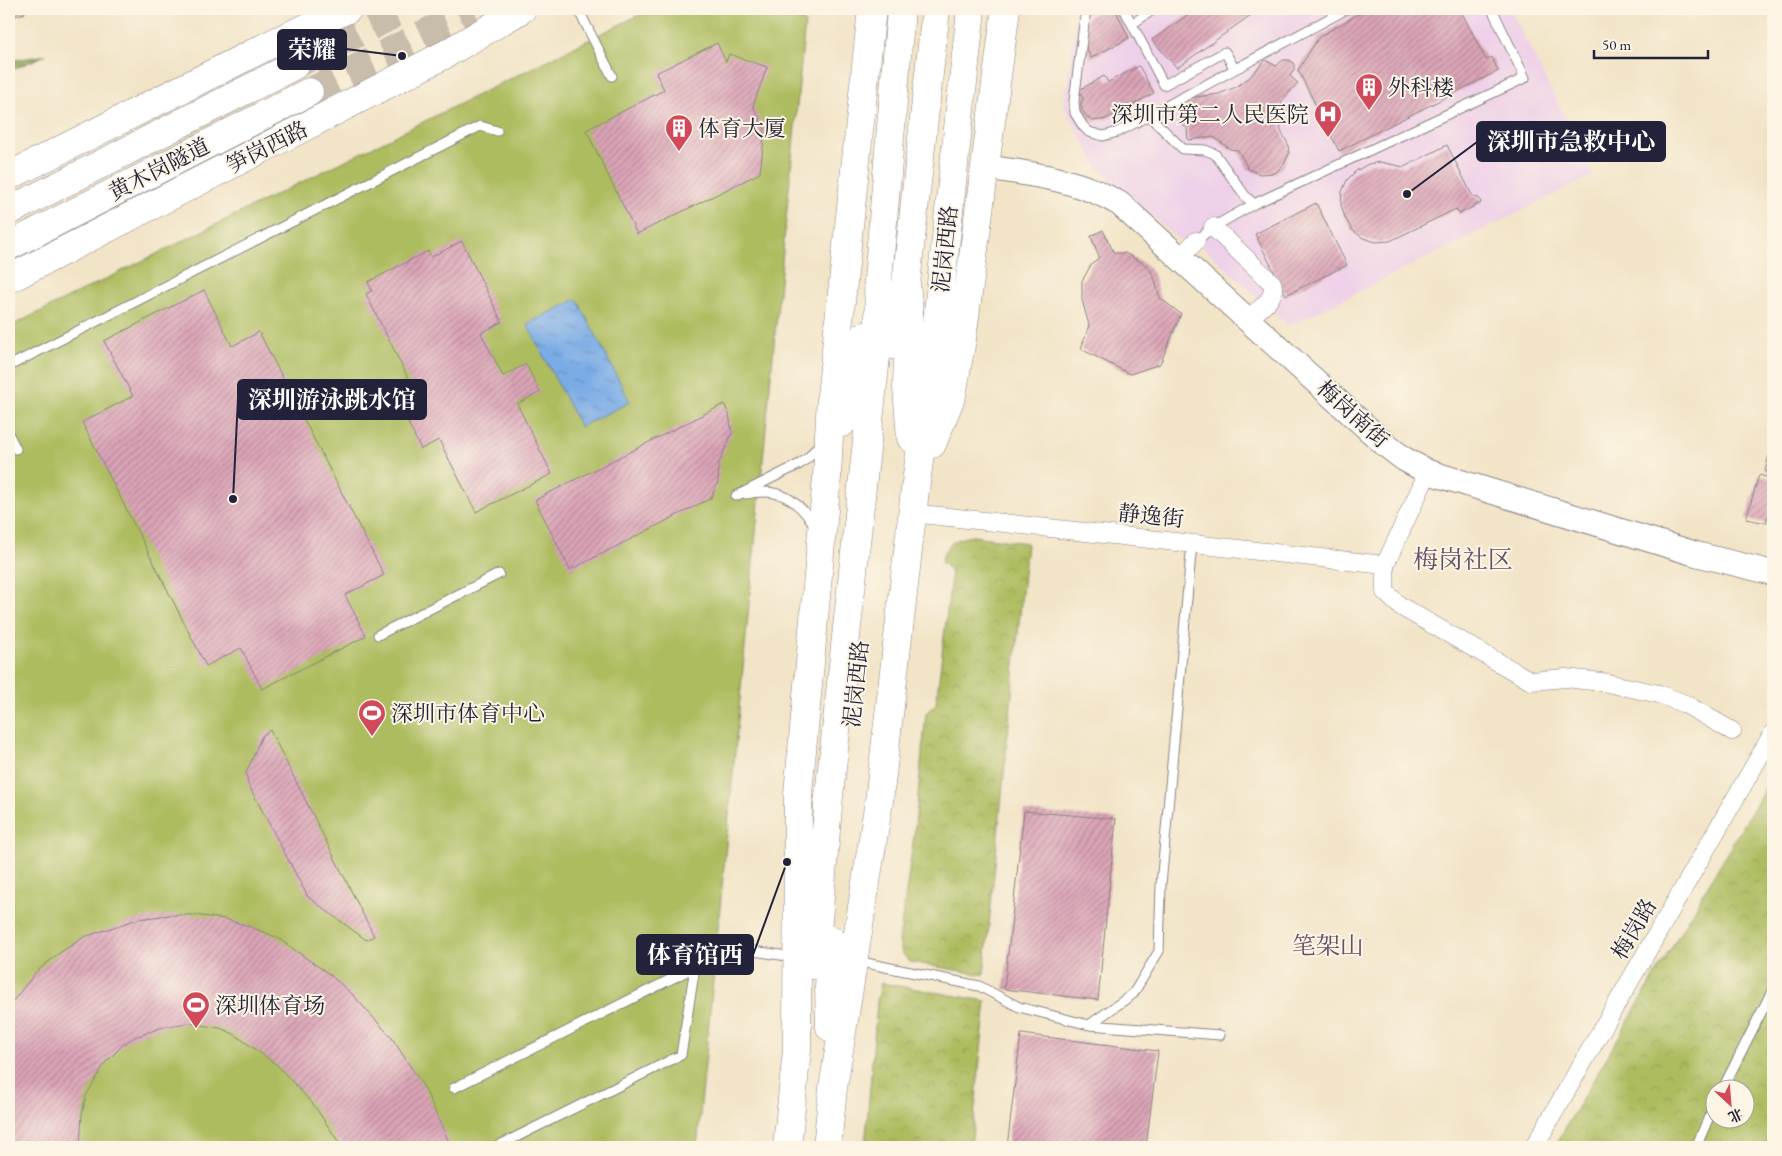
<svg xmlns="http://www.w3.org/2000/svg" width="1782" height="1156" font-family="'EB Garamond','Noto Serif SC',serif">
	<style>
		.built { fill: #eed0e8 }
		.forest { fill: url(#forest-firs); stroke: #566348 }
		.park { fill: url(#park-crowns); stroke: #686f4c; fill-rule: evenodd }
		.pitch { fill: #adbc5e; stroke: #686f4c }
		.water { fill: url(#water-ripples); stroke: #4e6790 }
		.building { fill: url(#building-hatch) }
		.lines { fill: none; stroke-linecap: round; stroke-linejoin: round }
		.primary-tunnel { stroke: #c8bdab; stroke-width: 28; stroke-dasharray: 28 14; stroke-linecap: butt }
		.lane-casing { stroke: #8a8381; stroke-width: 11 }
		.street-casing { stroke: #8a8381; stroke-width: 19 }
		.secondary-casing { stroke: #8a8381; stroke-width: 26 }
		.primary-casing { stroke: #8a8381; stroke-width: 29 }
		.lane { stroke: #fff; stroke-width: 9 }
		.street { stroke: #fff; stroke-width: 18 }
		.secondary { stroke: #fff; stroke-width: 24 }
		.primary { stroke: #fff; stroke-width: 28 }
		.labels { text-anchor: middle; dominant-baseline: central; stroke-width: 4; stroke-linejoin: round; paint-order: stroke }
		.poi-label { font-size: 22px; fill: #22223b; stroke: #fcf5e5; text-anchor: start }
		.street-label { font-size: 22px; fill: #22223b; stroke: #fcf5e5 }
		.neighbourhood-label { font-size: 24px; fill: #635066; stroke: #fcf5e5 }
		.quarter-label { font-size: 25px; fill: #635066; stroke: #fcf5e5 }
		.leader { fill: none; stroke: #22223b; stroke-width: 2 }
		.callout-dot { fill: #22223b; stroke: #fcf5e5; stroke-width: 2 }
		.callout { fill: #22223b; stroke: #22223b; stroke-width: 2 }
		.callout-label { font-size: 24px; text-anchor: middle; font-weight: bold; fill: #fff }
	</style>
	<defs>
		<pattern id="forest-firs" width="22" height="20" patternUnits="userSpaceOnUse" patternTransform="scale(1.25)"><rect width="22" height="20" fill="#8aa455"/><path d="M5 1l3.5 6h-7zM16 11l3.5 6h-7z" fill="#708548"/></pattern>
		<pattern id="park-crowns" width="20" height="18" patternUnits="userSpaceOnUse" patternTransform="scale(1.25)"><rect width="20" height="18" fill="#adbc5e"/><path d="M2 6a3 3 0 1 1 6 0M12 15a3 3 0 1 1 6 0" fill="none" stroke="#95a153"/></pattern>
		<pattern id="water-ripples" width="26" height="14" patternUnits="userSpaceOnUse" patternTransform="scale(1.25)"><rect width="26" height="14" fill="#7aace6"/><path d="M2 4q2-2 4 0t4 0M15 11q2-2 4 0t4 0" fill="none" stroke="#648cbc"/></pattern>
		<pattern id="building-hatch" width="6" height="6" patternUnits="userSpaceOnUse" patternTransform="scale(1.25)"><rect width="6" height="6" fill="#dba4b7"/><path d="M-1 1l2-2M0 6l6-6M5 7l2-2" fill="none" stroke="#b18596"/></pattern>
	</defs>
	<rect width="100%" height="100%" fill="#fcf5e5"/>
	<filter id="ink" filterUnits="userSpaceOnUse"><feTurbulence type="fractalNoise" baseFrequency=".02" numOctaves="2"/><feDisplacementMap in="SourceGraphic" scale="10" xChannelSelector="R" yChannelSelector="G"/><feConvolveMatrix kernelMatrix="1 2 1 2 8 2 1 2 1" color-interpolation-filters="sRGB"/></filter>
	<filter id="wash" filterUnits="userSpaceOnUse"><feTurbulence type="fractalNoise" baseFrequency=".0096" numOctaves="4" result="noise"/><feDisplacementMap in="SourceGraphic" scale="20" xChannelSelector="R" yChannelSelector="G"/><feGaussianBlur stdDeviation="1.12" result="paint"/><feColorMatrix in="noise" values="0 0 0 0 0 0 0 0 0 0 0 0 0 0 0 0 0 1.4 0 .05"/><feComposite in="paint" operator="in"/></filter>
	<g filter="url(#wash)">
		<rect width="100%" height="100%" fill="#f2e4c7"/>
		<path class="built" d="M1077,9H1510L1594,175L1289,326L1196,241H1180L1099,169L1064,107Z"/>
		<path class="forest" d="M46,55L9,71V61Z"/>
		<path class="park" d="M973,536L1027,543L984,975L910,962L902,953L899,941L914,836L926,713L936,704L951,578L950,569L941,562C947,543 953,539 973,536Z
			M1773,775V1147H1554ZM1714,1088H1744V1118H1714Z
			M881,983L986,1001L971,1147H865L877,1002Z"/>
		<path class="pitch" d="M651,9H777L805,22L697,1147H9V327Z"/>
		<path class="water" d="M577,299L630,402L580,427L527,324Z"/>
		<g id="blocks">
			<path class="building" d="M12,9H23L25,13L14,16Z
				M1103,9H1115L1129,38L1091,58L1084,42L1088,17Z
				M1196,9H1259L1177,68L1152,40Z
				M1367,9H1460L1486,60L1492,57L1498,71L1339,151L1298,70L1319,37Z
				M717,43L726,62L729,54L767,67L753,106L765,129L760,173L637,234L586,130L664,90L656,73Z
				M1265,60L1276,66L1283,60H1290L1294,64V70L1290,76L1298,83L1281,102L1284,118L1280,129L1288,144L1289,154L1284,164L1275,173L1260,174L1248,169L1238,150L1230,149L1214,137L1188,140L1187,128L1179,122L1180,116L1188,110V98L1219,94L1236,87L1250,77Z
				M1139,66L1154,93L1106,119L1093,121L1087,117L1082,110L1081,104L1083,98L1079,90L1104,76L1108,82Z
				M1447,145L1473,197L1479,198L1481,203L1459,214L1456,209L1390,241L1376,242L1363,238L1352,230L1345,218L1341,205L1342,192L1347,180L1356,171L1368,164L1380,162L1404,167Z
				M1316,203L1347,265L1286,295L1255,234Z
				M1103,230L1114,253H1125L1146,265L1153,274L1160,298L1181,314L1160,364L1130,374L1081,349L1089,325L1082,300V281L1091,265L1099,257L1091,236Z
				M462,241L502,322L481,333L503,376L526,364L540,392L517,404L552,474L476,512L439,440L421,449L407,421L425,412L366,294L372,291L368,282L428,251L431,257Z
				M204,290L232,346L259,332L384,575L345,595L366,636L262,689L241,648L206,666L82,422L133,396L104,341Z
				M724,404L729,414L732,433L719,463L718,482L711,498L570,570L535,500Z
				M1773,440V452L1770,451Z
				M1769,455L1773,456V473L1765,471Z
				M1759,475L1773,479V497L1766,523L1746,519Z
				M270,730L374,936L366,940L308,897L248,784L246,773L262,736Z
				M1024,811L1116,819L1098,1000L1004,989Z
				M169,915H194L225,919L251,927L276,937L329,974L352,994L392,1038L425,1089L451,1147H342L313,1104L277,1065L234,1034L220,1028L188,1023L163,1027L135,1037L124,1044L105,1063L86,1096L82,1114L80,1147H9V1006L36,972L58,954L84,937L138,919Z
				M1021,1034L1158,1051L1146,1147H1007Z"/>
		</g>
	</g>
	<g filter="url(#ink)">
		<use href="#blocks" fill-opacity="0" stroke="#8a8381" stroke-width="1"/>
		<g class="lines">
			<path class="primary-tunnel" d="M295,65L405,9
				M309,92L473,9"/>
			<g class="lane-casing">
				<path id="lane" d="M578,9L612,76
					M1086,9L1074,101L1075,113L1083,126L1089,132L1103,136L1118,132L1347,9
					M1124,9L1164,85L1225,52L1234,68
					M1132,24L1154,9
					M1148,115L1183,149L1205,150L1215,154L1246,197L1254,204
					M1196,241L1213,227L1254,204L1525,78L1492,9
					M9,366L480,126L497,131
					M9,435L16,449
					M746,494C780,487 797,499 816,527
					M736,496L800,464L809,457L821,442
					M378,635L499,574
					M856,961L979,986L1019,1007L1089,1025L1220,1035
					M1089,1025L1133,994L1159,951L1161,885L1192,543
					M454,1088L733,948L794,957
					M1723,1088L1773,989
					M496,1147L681,1055L695,967
					M1696,1147L1714,1105"/>
			</g>
			<g class="street-casing">
				<path id="street" d="M1213,227L1272,283C1278,299 1258,309 1248,319
					M1180,258L1196,241
					M1428,472L1385,565V592L1400,606L1531,681L1565,678L1602,682L1659,694L1685,704L1732,731
					M912,513L1385,565
					M1534,1147L1773,733"/>
			</g>
			<g class="secondary-casing">
				<path id="secondary" d="M985,167C1031,174 1079,179 1120,204L1387,446L1404,459L1428,472L1696,554L1773,573"/>
			</g>
			<g class="primary-casing">
				<path id="primary" d="M9,176L279,40L348,9
					M9,211L295,65
					M9,246L309,92
					M9,279L444,55L522,9
					M893,345L897,311L906,284
					M842,423L864,336
					M911,438L907,388L909,312L906,284L936,9
					M932,444L952,395L962,339L1006,9
					M814,965L829,796L879,328L878,280L901,9
					M830,1027L829,987L832,940
					M787,1147L797,1050L798,794L827,477L831,396L872,9
					M827,1147L833,1088L879,801L915,490L932,367L971,9"/>
			</g>
			<use href="#lane" class="lane"/>
			<use href="#street" class="street"/>
			<use href="#secondary" class="secondary"/>
			<use href="#primary" class="primary"/>
		</g>
	</g>
	<defs>
		<g id="building-pin" transform="scale(1.4375)"><path d="M0 17L-7.5 6A9.5 9.5 0 1 1 7.5 6Z" fill="#d1495b" stroke="#fcf5e5"/><path d="M-4-6H4V6H1V3H-1V6H-4ZM-2.5-4.3h1.7v1.8h-1.7ZM.8-4.3h1.7v1.8H.8ZM-2.5-1h1.7V.8h-1.7ZM.8-1h1.7V.8H.8Z" fill="#fff"/></g>
		<g id="hospital-pin" transform="scale(1.4375)"><path d="M0 17L-7.5 6A9.5 9.5 0 1 1 7.5 6Z" fill="#d1495b" stroke="#fcf5e5"/><path d="M-5-5h3v3.5h4V-5h3V5h-3V1.5h-4V5h-3Z" fill="#fff"/></g>
		<g id="stadium-pin" transform="scale(1.4375)"><path d="M0 17L-7.5 6A9.5 9.5 0 1 1 7.5 6Z" fill="#d1495b" stroke="#fcf5e5"/><path d="M0-5a6.5 5 0 1 0 0 10a6.5 5 0 1 0 0-10ZM-3.5-1.8h7v3.6h-7Z" fill="#fff"/></g>
	</defs>
	<g fill-rule="evenodd">
		<use href="#building-pin" x="1369" y="87"/>
		<use href="#hospital-pin" x="1328" y="114"/>
		<use href="#building-pin" x="679" y="128"/>
		<use href="#stadium-pin" x="372" y="713"/>
		<use href="#stadium-pin" x="196" y="1005"/>
	</g>
	<g class="labels">
		<g class="poi-label">
			<text x="1388" y="87">外科楼</text>
			<text x="1309" y="114" text-anchor="end">深圳市第二人民医院</text>
			<text x="698" y="128">体育大厦</text>
			<text x="391" y="713">深圳市体育中心</text>
			<text x="215" y="1005">深圳体育场</text>
		</g>
		<g class="street-label">
			<text transform="translate(267 147) rotate(-27)">笋岗西路</text>
			<text transform="translate(159 169) rotate(-27)">黄木岗隧道</text>
			<text transform="translate(945 249) rotate(-84)">泥岗西路</text>
			<text transform="translate(1353 414) rotate(42)">梅岗南街</text>
			<text transform="translate(1151 516) rotate(6)">静逸街</text>
			<text transform="translate(856 684) rotate(-84)">泥岗西路</text>
			<text transform="translate(1634 929) rotate(-60)">梅岗路</text>
		</g>
		<g class="neighbourhood-label">
			<text x="1328" y="945">笔架山</text>
		</g>
		<g class="quarter-label">
			<text x="1463" y="559">梅岗社区</text>
		</g>
	</g>
	<path class="leader" d="M402 56L346 49M1407 194L1477 142M233 499L238 399M787 862L753 955"/>
	<g class="callout-dot">
		<circle cx="402" cy="56" r="5"/>
		<circle cx="1407" cy="194" r="5"/>
		<circle cx="233" cy="499" r="5"/>
		<circle cx="787" cy="862" r="5"/>
	</g>
	<g class="callout">
		<rect x="278" y="30" width="68" height="39" rx="5"/>
		<rect x="1477" y="122" width="188" height="39" rx="5"/>
		<rect x="238" y="380" width="188" height="39" rx="5"/>
		<rect x="637" y="935" width="116" height="39" rx="5"/>
	</g>
	<g class="callout-label">
		<text x="312" y="58">荣耀</text>
		<text x="1571" y="150">深圳市急救中心</text>
		<text x="332" y="408">深圳游泳跳水馆</text>
		<text x="695" y="963">体育馆西</text>
	</g>
	<rect width="1782" height="1156" fill="none" stroke="#fcf5e5" stroke-width="30"/>
	<g transform="translate(1730 1104) rotate(154)"><circle r="24" fill="#fcf5e5" stroke="#a5a1a1"/>
	<path d="M0-4L9 19L0 12L-9 19Z" fill="#d1495b"/>
	<text y="-8" font-size="14" font-weight="bold" text-anchor="middle" fill="#22223b">北</text>
	</g>
	<path d="M1594 50v8h114v-8" fill="none" stroke="#22223b" stroke-width="2.5"/>
	<text x="1602" y="50" font-size="15" fill="#22223b" stroke="#fcf5e5" stroke-width="4" paint-order="stroke">50 m</text>
</svg>
